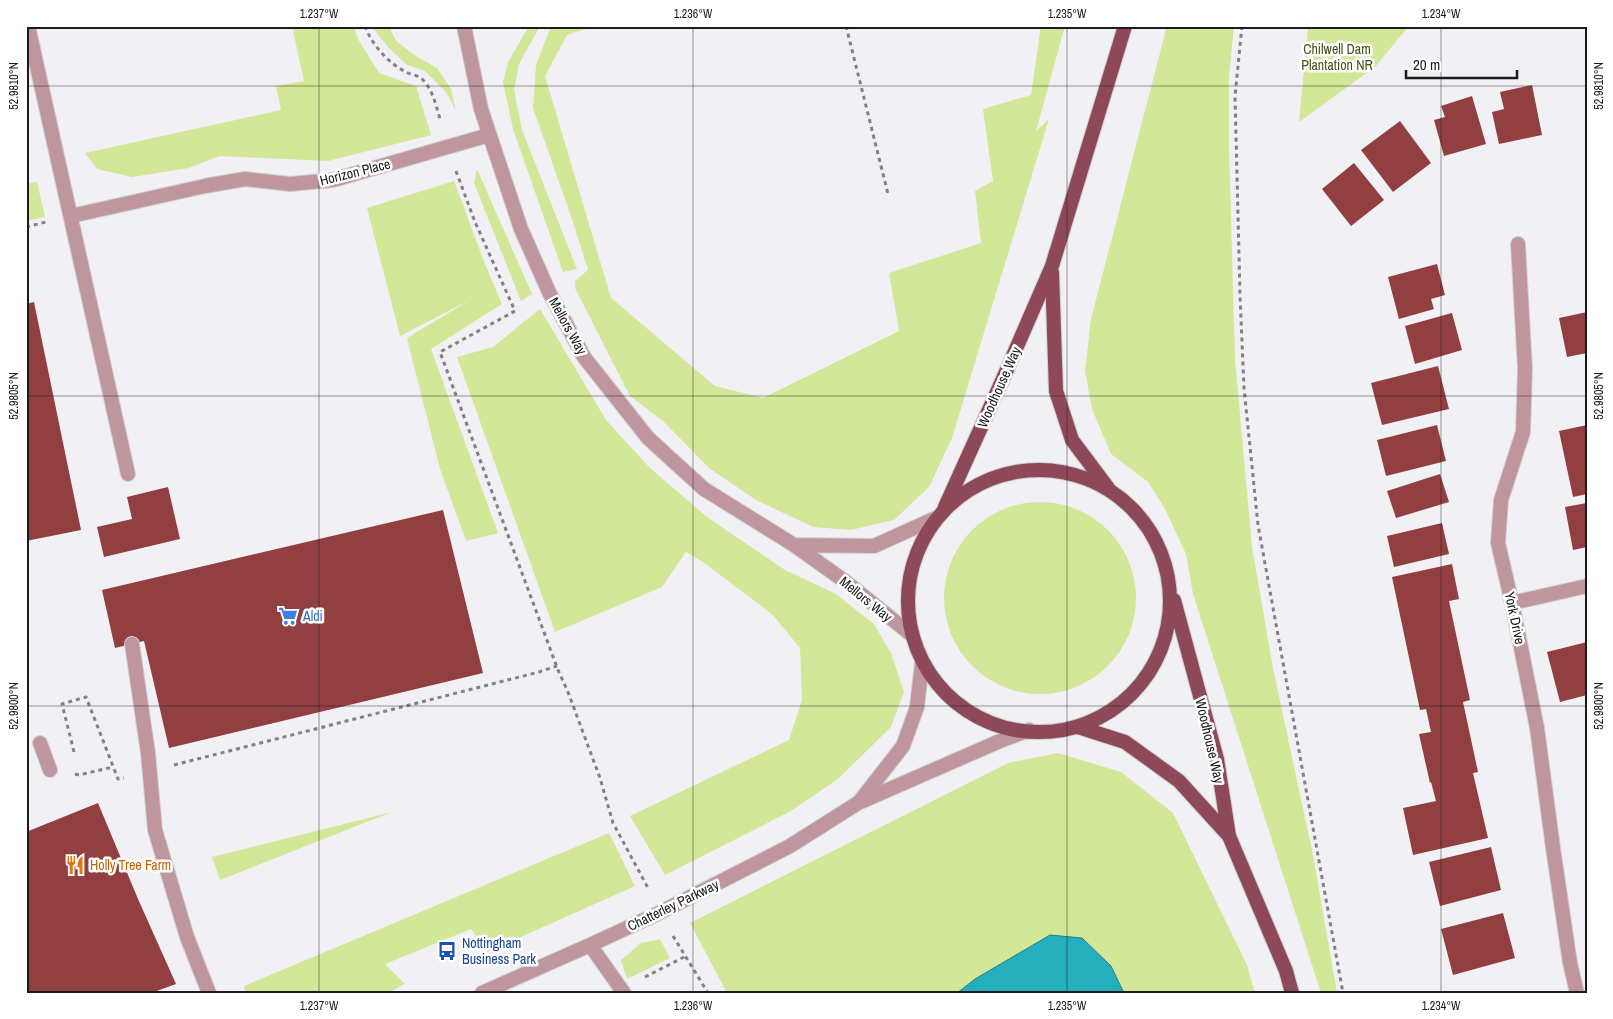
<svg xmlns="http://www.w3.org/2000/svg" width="1613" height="1019" font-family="'Archivo Narrow',sans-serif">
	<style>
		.green { fill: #d2e797 }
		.water { fill: #25aebb; stroke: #22828c }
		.building { fill: #913f40 }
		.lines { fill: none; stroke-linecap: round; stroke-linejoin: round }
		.service-casing { stroke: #cfcfd2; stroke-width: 16 }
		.minor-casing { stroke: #cfcfd2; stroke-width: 16 }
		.primary-casing { stroke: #cfcfd2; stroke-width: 16 }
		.path { stroke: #828285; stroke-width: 3; stroke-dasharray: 4 4; stroke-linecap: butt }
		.service { stroke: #bf969d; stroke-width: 14 }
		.minor { stroke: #bf969d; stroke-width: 14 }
		.primary { stroke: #8e4958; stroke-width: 14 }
		.ticks { fill: none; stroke: #1b1b1d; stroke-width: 1; stroke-opacity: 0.45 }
		.labels { text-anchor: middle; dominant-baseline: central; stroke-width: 5; stroke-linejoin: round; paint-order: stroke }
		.park-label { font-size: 14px; fill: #455216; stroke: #fff }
		.street-label { font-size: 14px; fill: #1b1b1d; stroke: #fff }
		.shop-label { font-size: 14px; fill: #366cbe; stroke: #fff; text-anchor: start }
		.food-label { font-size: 14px; fill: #c56008; stroke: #fff; text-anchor: start }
		.transit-label { font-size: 14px; fill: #164399; stroke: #fff; text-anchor: start }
		.neatline { fill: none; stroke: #1b1b1d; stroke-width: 2 }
		.ticks-label { font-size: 12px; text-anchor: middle; fill: #1b1b1d }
	</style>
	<rect width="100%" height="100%" fill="#f1f1f5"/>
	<path class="green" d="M292,26H354L358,39L379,73L416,86L431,135L328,161L220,156L189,168L132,177L97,169L85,153L281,110L276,86L304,81Z
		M371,26H389L396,41L416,56L437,68L451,89L456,111L446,92L425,71L407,65L388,47Z
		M529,26H540L519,64L514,90L522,130L577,269L563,272L513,129L503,82L508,62Z
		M551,26H594L567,35L545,76L611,298L715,386L763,398L899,331L889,273L981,243L975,191L993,181L983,109L1031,95L1041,26H1065L1036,131L1049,119L952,438L929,487L894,520L851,530L813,527L756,500L709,468L663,421L630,396L575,288V281L588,270L573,222L533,108L536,65Z
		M1167,26H1234L1229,77V145L1235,359L1252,547L1273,668L1313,855L1337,993H1321L1193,594L1186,554L1164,507L1148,482L1111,454L1092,409L1085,371L1091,319Z
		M1308,26H1410L1403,33L1375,67L1299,122Z
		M477,169L532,294L521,301L474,183Z
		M454,181L485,264L502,304L431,349L498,533L466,541L440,469L407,338L470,300L400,336L367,208Z
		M37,182L45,217L26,221V184Z
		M540,309L606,420L650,468L707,517L785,570L836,594L874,624L891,653L904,692L891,727L838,779L791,811L665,875L630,816L789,740L802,700L800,648L772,614L703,562L686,552L662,587L555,632L457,357L493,347Z
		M944 598a96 96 0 1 1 192 0a96 96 0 1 1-192 0Z
		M1058,753L1121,772L1173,813L1247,965L1255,993H727L690,923L1008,763Z
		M392,812L220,880L212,857Z
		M609,833L635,886L487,952L471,929L385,964L405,984L388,993H246L244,986Z
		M660,939L670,958L627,979L621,960L641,943Z"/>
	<path class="water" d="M1050,935L1082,938L1111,966L1124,993H957L975,979Z"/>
	<path class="building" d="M1532,85L1542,135L1499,144L1492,112L1504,109L1500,92Z
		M1472,96L1486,144L1444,156L1434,120L1445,117L1441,106Z
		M1400,121L1431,163L1393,192L1361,150Z
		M1354,163L1384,200L1351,226L1322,189Z
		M1437,264L1445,295L1431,299L1434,309L1399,319L1388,277Z
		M34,302L81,530L26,541V304Z
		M1587,312V353L1567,357L1559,318Z
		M1452,313L1462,350L1415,364L1405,326Z
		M1438,366L1449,409L1382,425L1371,383Z
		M1437,425L1446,461L1386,476L1377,440Z
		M1587,425V494L1573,497L1559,431Z
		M1440,474L1449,502L1396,518L1387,491Z
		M168,487L180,539L104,557L97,527L132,519L127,497Z
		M1587,503V547L1573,550L1565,507Z
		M443,510L483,673L169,748L144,641L115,648L102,590Z
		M1442,523L1449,554L1394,567L1387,536Z
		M1452,564L1459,599L1449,601L1470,700L1463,702L1478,772L1473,773L1488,838L1413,855L1403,808L1436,801L1431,782L1430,783L1419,734L1431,732L1426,709L1420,710L1392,577Z
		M1587,642V695L1560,702L1547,652Z
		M98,803L138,899L176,984L151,993H26V832Z
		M1491,847L1501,890L1440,906L1429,862Z
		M1503,913L1515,958L1453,975L1441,929Z"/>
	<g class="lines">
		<g class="service-casing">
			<path id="service" d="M28,26L128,474
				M71,216L205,186L245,179L290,184L333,180L489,135
				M132,644L148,753L155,830L187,937L209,993
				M40,743L50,770"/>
		</g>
		<g class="minor-casing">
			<path id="minor" d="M464,26L481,109L521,229L549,292L584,357L648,438L704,489L794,545L846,582L913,636
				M1518,244L1525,369L1523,432L1501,500L1498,543L1512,603L1537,728L1553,848L1570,963L1577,993
				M794,545L874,546L936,518
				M1512,603L1587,586
				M860,801L903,746L917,707L922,663
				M590,945L624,993
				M482,993L590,945L659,913L790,846L858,803L1000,741L1029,730"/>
		</g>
		<g class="primary-casing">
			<path id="primary" d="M1052,272L1056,391L1072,440L1108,488
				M908 601a131 131 0 1 1 262 0a131 131 0 1 1-262 0Z
				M945,507L1002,381L1052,266L1125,26
				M1174,600L1217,759L1229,836L1286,971L1292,993
				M1078,727L1125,742L1179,781L1229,836"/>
		</g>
		<path class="path" d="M365,26C372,45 388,63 406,72C411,75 419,75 423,80C434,92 436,107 441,122
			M846,26L888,194
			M1242,26L1235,96L1240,295L1244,388L1258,525L1343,993
			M456,171L475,222L515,311L440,352L558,670L568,692L600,778L613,823L648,888
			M26,227L46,222
			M74,752L62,704L86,697L118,779L124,778
			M174,765L539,672L557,666
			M75,774L79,775L113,767
			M673,936L708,993
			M645,977L684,957"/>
		<use href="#service" class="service"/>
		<use href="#minor" class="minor"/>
		<use href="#primary" class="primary"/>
	</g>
	<path class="ticks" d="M319,26V993M693,26V993M1067,26V993M1441,26V993M26,86H1587M26,396H1587M26,706H1587"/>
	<defs>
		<g id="supermarket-bare" transform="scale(1.5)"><path d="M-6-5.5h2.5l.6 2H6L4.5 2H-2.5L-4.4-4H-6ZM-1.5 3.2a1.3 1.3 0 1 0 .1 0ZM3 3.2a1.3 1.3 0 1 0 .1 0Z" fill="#3f7fe0" stroke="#fff" stroke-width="2.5" paint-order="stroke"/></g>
		<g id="restaurant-bare" transform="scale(1.5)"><path d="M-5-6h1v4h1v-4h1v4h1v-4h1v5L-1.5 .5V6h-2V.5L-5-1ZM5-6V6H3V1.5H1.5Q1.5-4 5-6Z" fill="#e8710a" stroke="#fff" stroke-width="2.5" paint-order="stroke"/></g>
		<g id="bus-bare" transform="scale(1.5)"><path d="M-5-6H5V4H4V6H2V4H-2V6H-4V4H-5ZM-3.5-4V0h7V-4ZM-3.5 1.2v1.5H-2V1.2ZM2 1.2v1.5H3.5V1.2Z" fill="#1a4fb4" stroke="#fff" stroke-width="2.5" paint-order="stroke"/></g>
	</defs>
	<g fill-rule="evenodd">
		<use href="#supermarket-bare" x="288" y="616"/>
		<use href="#restaurant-bare" x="75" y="865"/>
		<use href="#bus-bare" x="447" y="951"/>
	</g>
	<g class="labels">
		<g class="park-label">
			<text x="1337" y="49">Chilwell Dam<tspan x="1337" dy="16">Plantation NR</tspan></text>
		</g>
		<g class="street-label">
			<text transform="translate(355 172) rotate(-14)">Horizon Place</text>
			<text transform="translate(568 326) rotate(61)">Mellors Way</text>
			<text transform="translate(999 387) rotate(-66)">Woodhouse Way</text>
			<text transform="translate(866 599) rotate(39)">Mellors Way</text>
			<text transform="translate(1515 618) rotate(78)">York Drive</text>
			<text transform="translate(1210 741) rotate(77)">Woodhouse Way</text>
			<text transform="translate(673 905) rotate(-26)">Chatterley Parkway</text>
		</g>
		<g class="shop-label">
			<text x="303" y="616">Aldi</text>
		</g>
		<g class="food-label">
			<text x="90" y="865">Holly Tree Farm</text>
		</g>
		<g class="transit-label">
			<text x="462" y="943">Nottingham<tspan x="462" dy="16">Business Park</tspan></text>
		</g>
	</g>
	<rect width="1613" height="1019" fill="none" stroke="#ffffff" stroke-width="55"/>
	<path d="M1406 70v8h111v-8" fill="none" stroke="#1b1b1d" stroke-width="2.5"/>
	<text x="1413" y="70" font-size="15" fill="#1b1b1d" stroke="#ffffff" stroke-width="4" paint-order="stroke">20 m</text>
	<rect x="28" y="28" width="1558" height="964" class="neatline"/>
	<g class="ticks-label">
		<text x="319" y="18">1.237°W</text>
		<text x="693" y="18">1.236°W</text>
		<text x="1067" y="18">1.235°W</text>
		<text x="1441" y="18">1.234°W</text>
		<text transform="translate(14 86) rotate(-90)" y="4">52.9810°N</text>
		<text transform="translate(1599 86) rotate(-90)" y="4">52.9810°N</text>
		<text transform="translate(14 396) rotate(-90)" y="4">52.9805°N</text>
		<text transform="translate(1599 396) rotate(-90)" y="4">52.9805°N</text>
		<text transform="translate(14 706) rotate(-90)" y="4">52.9800°N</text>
		<text transform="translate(1599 706) rotate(-90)" y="4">52.9800°N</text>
		<text x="319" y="1010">1.237°W</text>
		<text x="693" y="1010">1.236°W</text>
		<text x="1067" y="1010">1.235°W</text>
		<text x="1441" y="1010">1.234°W</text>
	</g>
</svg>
